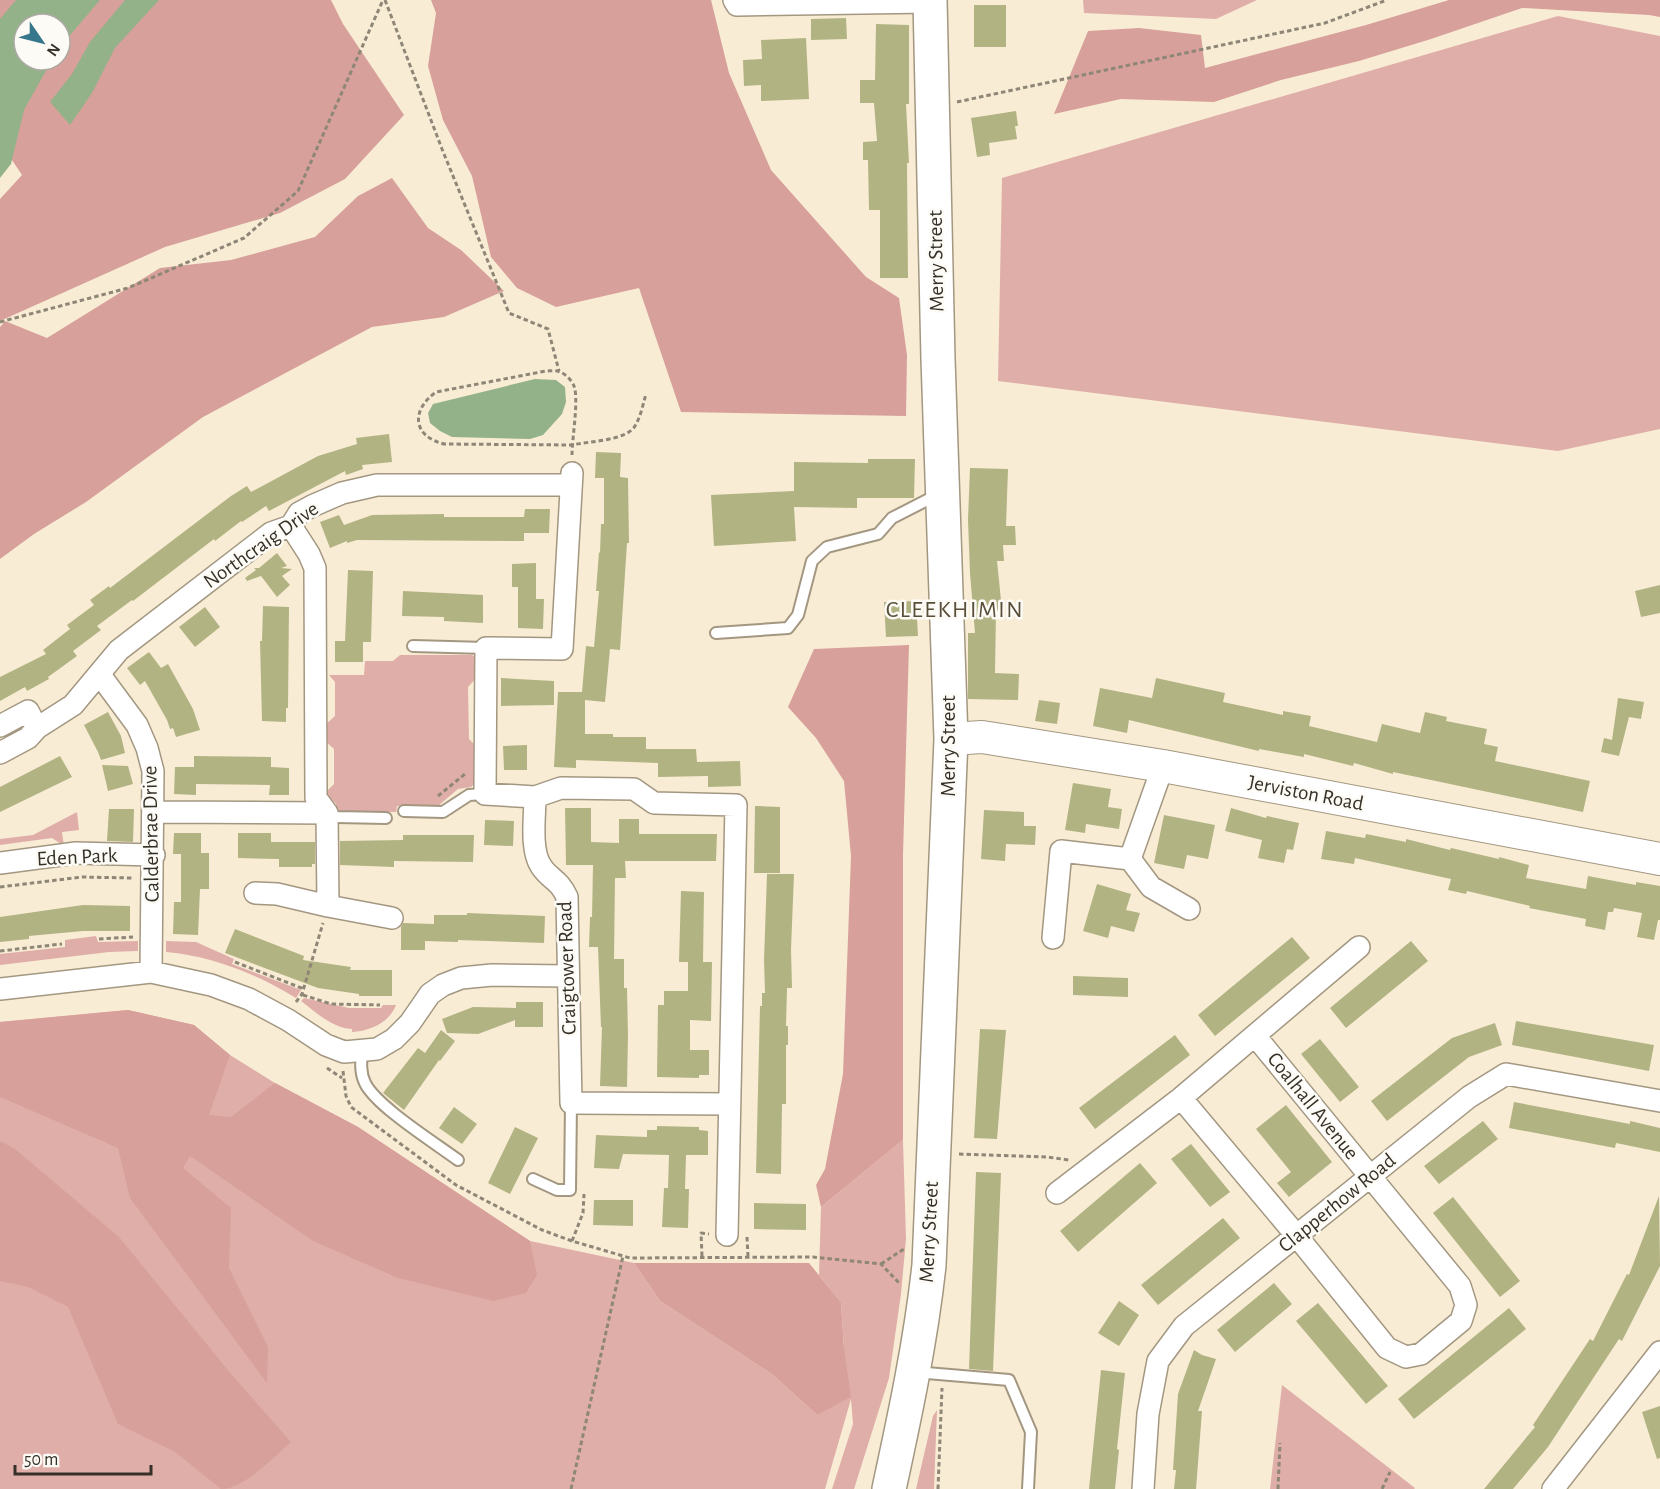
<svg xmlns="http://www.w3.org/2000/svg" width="1660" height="1489" font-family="'Alegreya Sans',sans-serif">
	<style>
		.green { fill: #e0aea8 }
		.forest { fill: #d7a09a; fill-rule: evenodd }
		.water { fill: #94b289 }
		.building { fill: #b2b382 }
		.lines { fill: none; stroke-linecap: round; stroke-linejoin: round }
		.service-casing { stroke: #a39781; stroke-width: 14 }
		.minor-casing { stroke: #a39781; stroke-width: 24 }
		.secondary-casing { stroke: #a39781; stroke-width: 34 }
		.primary-casing { stroke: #a39781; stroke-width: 36 }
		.path { stroke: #8e8676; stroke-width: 3; stroke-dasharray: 4.5 3; stroke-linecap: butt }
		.service { stroke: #fff; stroke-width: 10 }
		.minor { stroke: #fff; stroke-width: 21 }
		.secondary { stroke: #fff; stroke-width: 32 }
		.primary { stroke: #fff; stroke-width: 33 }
		.labels { text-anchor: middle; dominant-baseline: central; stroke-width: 5; stroke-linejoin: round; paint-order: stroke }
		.street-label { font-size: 21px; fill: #363128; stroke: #fdfbf6 }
		.quarter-label { font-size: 24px; letter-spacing: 1.5px; fill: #594e3a; stroke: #fdfbf6 }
	</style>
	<rect width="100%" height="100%" fill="#f9ecd5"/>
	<path class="green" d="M1083,0H1257L1216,19L1084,13Z
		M1558,16L1660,36V429L1558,451L998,381L1002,178Z
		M400,655H472L478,659V676L468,687L469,739L478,748L477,781L471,787L458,789L438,806H397L396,812L336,811V804L325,793L334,784V749L325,741V725L335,716V682L329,675H364L365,661H393Z
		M77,812L79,830L62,832L64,846L52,838L0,845V839L33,835Z
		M96,936L98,942L138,941V951L109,952L0,965V954L65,947V940Z
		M166,941L196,942L234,959L232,964L301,990L296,998C257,974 212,956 166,952Z
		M304,998L349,1008H381L383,1005H396C389,1023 370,1031 352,1032V1029C332,1028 317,1013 301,1001Z
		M128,1010L194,1025L230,1055L275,1083L358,1127L530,1241L634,1263L660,1301L773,1375L817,1415L844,1348L841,1302L819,1275L821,1207L903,1140L906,1239L901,1294L889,1378L854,1489H832L853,1424L851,1399L825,1489H0V1022Z
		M1282,1385L1415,1488L1414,1489H1270Z
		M937,1410L934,1489H916L933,1416Z"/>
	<path class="forest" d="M0,0H331L343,24L404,115L345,179L280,213L165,247L0,321V199L22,175L0,142ZM24,24H60V60H24Z
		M431,0H711L729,73L771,170L866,277L899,298L907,355L906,416L681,412L639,288L556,307L517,288L491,257L472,176L443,120L428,66L436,13Z
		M1449,0H1660V17L1649,15L1522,8L1431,39L1359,61L1281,80L1214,102L1121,99L1054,114L1088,31L1139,28L1201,35L1205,68L1366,25Z
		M392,178L428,228L461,250L504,291L444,317L372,327L203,417L86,502L34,534L0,559V327L5,321L47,338L160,268L231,260L315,237L358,196Z
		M909,645L903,855V1140L821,1207L816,1185L825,1169L843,1074L851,856L844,781L816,738L788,707L814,649Z
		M128,1010L194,1025L230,1055L209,1115L231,1117L275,1083L358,1127L530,1241L537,1275L526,1293L493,1301L398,1278L313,1241L190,1156L183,1168L231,1208L229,1268L268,1347L267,1383L130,1198L118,1148L0,1097V1022Z
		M0,1141L15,1149L119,1237L232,1375L291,1442C274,1457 244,1489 221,1489L175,1452L118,1424L68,1307L28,1287L0,1281Z
		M634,1263H809L841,1302L844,1348L851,1397L817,1415L773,1375L660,1301Z"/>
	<path class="water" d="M16,0H100L60,47V24H24V60H52L24,110L11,164L0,178V19Z
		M125,0H159L115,48L92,93L70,125L50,102L72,74L90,42Z
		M535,379L556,380L565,387L566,402L562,414L543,435L530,439L452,437L440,431L430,423L428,413L433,404Z"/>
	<path class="building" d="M974,5H1006V47H974Z
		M846,18L847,39L811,40V19Z
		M876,24L909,25V104H906L909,163H907L908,278H880V210H869L868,160H863V142L877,141L874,103H860V80H875Z
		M806,38L809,99L761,101V85L744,86L743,60L762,59L761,40Z
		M1016,111L1018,126H1015L1017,139L989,143L990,155L977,157L971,118Z
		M389,434L392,462L362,465L363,469L346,475L345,471L269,511L266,506L242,522L241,521L215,541L214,539L133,601L132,600L97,626L101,630L73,651L77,656L48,677L49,679L27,691L25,687L0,701V677L46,654L43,650L70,629L67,625L94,605L90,600L109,586L110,588L231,496L247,486L251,492L318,456L357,444L356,438Z
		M596,452L621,453L620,477L628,478L629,543H627L620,650L610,649L605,702L585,700V734H613V737H646V749H696L697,762L740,761L741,786L708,787V776L658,777V763L576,760V768L554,767L558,692H582L586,646L594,647L599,591H596L599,552L600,553L601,524H604V478H595Z
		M868,459H915L914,498H857V508L794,507L796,541L714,546L711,495L794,491V462L868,463Z
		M970,468L1008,469L1006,526H1015L1016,545H1003L1004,561H997L1002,610L996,611L995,673L1019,674L1018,700L968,699V633H975L970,573L968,520Z
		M525,509H550L549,533H524V541L357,540L347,543V541L330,548L320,522L339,515L344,525L372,515L444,514V517H524Z
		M277,553L287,566L281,568L292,569L282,576L290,585L277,597L261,576L247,581L245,578L256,570L254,568H259Z
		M536,563V599H544L543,629L518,628V587H512V564Z
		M348,570L373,571L371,642H363V662H335V641H345Z
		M1660,585V613L1641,617L1635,591Z
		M403,591L483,595V623L444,621V617L402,616Z
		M916,601L918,636L886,637L884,602Z
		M263,606L289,607L288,708H286V722L262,721L260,641H262Z
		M205,607L220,627L195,647L179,627Z
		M149,652L161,668L168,664L193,709L200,730L176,737L173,728L170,729L167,720L145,681L140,685L127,668Z
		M501,678L554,681V705L501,706Z
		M1156,678L1225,693L1223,702L1283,715V711L1311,716L1309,726L1377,742L1382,724L1420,733L1425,712L1447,717L1446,721L1487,729L1484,744L1498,747L1495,761L1590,781L1583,812L1393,772V774L1354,763L1353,766L1304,754V757L1259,749V751L1129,720L1127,733L1093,726L1100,688L1152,698Z
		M1618,698L1644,702L1641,719L1629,717L1619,756L1601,752L1604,738L1612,740Z
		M1039,700L1060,703L1057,724L1035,721Z
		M108,712L121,736L125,753L101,760L98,752L84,725Z
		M527,745V770H504L503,746Z
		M60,756L72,777L0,812V787Z
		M194,756L271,757V767L289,768V795H269L270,785L196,784V795L174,794L175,767H194Z
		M102,765L128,766L133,784L108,791Z
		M1073,783L1111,789L1108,807L1122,809L1119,829L1086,824L1085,833L1065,830Z
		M755,806L780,807V873H754Z
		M565,808H591V842L619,843V819H639V834H717L716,861H625L626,878H615L614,959H624V988H627L628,1036L627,1087L600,1086L602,1027H601L598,947H589L590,917H592L593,865H566Z
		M1231,808L1266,818L1267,816L1299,823L1293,850L1287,849L1284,863L1258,858L1262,840L1225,831Z
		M109,809H134L133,842L107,841Z
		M984,810L1024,812V826H1036L1035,845L1006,844L1005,861L981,859Z
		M1164,815L1215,825L1208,859L1187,855L1184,869L1154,863Z
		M485,820L514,821L513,846L484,845Z
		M1326,831L1365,838L1366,834L1406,842V839L1450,850L1451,848L1499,859V857L1529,865L1526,878L1586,889L1588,876L1636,885V882L1660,886V920H1658L1654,940L1637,937L1642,913L1614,908L1613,912H1608L1605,930L1585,926L1586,919L1529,908L1530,906L1467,891L1466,894L1448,890L1451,879L1355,858L1354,864L1321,859Z
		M174,833H201V853H209V889H200L198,935L173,934L174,902H181V854H173Z
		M238,833H271V842H315V864H312V867H279V859L238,858Z
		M403,835H474L473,862L394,861V867L340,865V841L403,840Z
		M767,874H794L791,949L792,988H787L786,1026H788V1045H786V1104H782L781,1174L756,1173L760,1006H762V993H765L764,960Z
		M1097,884L1131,894L1126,910L1140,913L1134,932L1111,926L1108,938L1083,931Z
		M681,891L704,892L703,962H712L711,1021L690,1020V1050H709V1075H699V1078L657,1077L658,1005H664V991H688V962H679Z
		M83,905L130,906V931H83L29,936V939L0,942V917Z
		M467,913L545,916L544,943L458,940V942L425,941V950H401V927L403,923L434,924V915H467Z
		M235,929L304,956L303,960L351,967L350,970H392V996H359V994L318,988L241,959L225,953Z
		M1292,937L1310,958L1215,1036L1198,1015Z
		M1411,941L1428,961L1346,1028L1330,1008Z
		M1073,976L1128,978V997L1073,995Z
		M516,1002H543V1027H515V1020L478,1034L447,1033L442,1019L473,1007L516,1008Z
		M1516,1021L1654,1045L1649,1071L1512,1045Z
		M1495,1023L1502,1045L1469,1057L1387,1121L1371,1101L1452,1038Z
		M980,1029L1006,1030L997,1139L974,1138Z
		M441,1030L455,1041L440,1061L439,1060L404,1110L383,1093L418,1048L425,1053Z
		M1175,1035L1190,1055L1095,1129L1079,1108Z
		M1320,1039L1359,1087L1340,1102L1301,1054Z
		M1514,1102L1630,1124V1121L1660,1128V1152L1616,1143L1615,1148L1509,1128Z
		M1286,1105L1332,1162L1289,1197L1277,1183L1291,1172L1256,1129Z
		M454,1107L477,1124L462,1144L439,1128Z
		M1483,1121L1498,1139L1439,1184L1424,1166Z
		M657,1126L699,1127V1130L708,1131V1155H686L685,1189H689L688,1228L662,1227L664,1188H668L669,1155L623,1154L619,1169L594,1168L596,1135L647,1137V1130H657Z
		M515,1127L538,1138L510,1194L488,1183Z
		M1191,1144L1230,1192L1210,1207L1171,1159Z
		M1140,1163L1157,1183L1078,1252L1060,1231Z
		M976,1172L1001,1173L993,1371L969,1369Z
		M1659,1196L1660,1266L1622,1341L1619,1339L1548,1447L1513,1489H1484L1535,1427L1533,1425L1590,1339L1593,1341L1627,1274L1629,1275Z
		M1453,1197L1520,1281L1500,1297L1433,1213Z
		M594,1200H633V1226L593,1225Z
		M754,1203L806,1204V1230L754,1229Z
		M1223,1218L1240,1238L1158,1305L1141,1285Z
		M1274,1283L1292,1304L1235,1352L1217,1330Z
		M1119,1301L1139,1315L1119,1346L1098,1333Z
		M1318,1303L1388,1386L1366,1404L1296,1321Z
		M1509,1308L1526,1329L1414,1419L1398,1399Z
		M1194,1350L1202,1355L1216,1359L1198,1411H1202L1196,1489H1174L1176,1470H1173L1178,1394Z
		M1101,1370L1125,1373L1117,1449L1119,1450L1115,1489H1089Z
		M1660,1406V1458L1657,1459L1642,1412Z"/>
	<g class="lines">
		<g class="service-casing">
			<path id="service" d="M716,633L788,628L798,615L812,561L827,547L878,534L892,518L937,495
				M413,646L486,648
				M404,811L443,812L469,795L485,794
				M327,813L337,817L386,818
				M362,1051C361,1062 360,1073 365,1083C376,1106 435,1143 458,1160
				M533,1179L557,1190H570L571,1103
				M915,1372L1009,1380L1031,1432L1028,1489"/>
		</g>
		<g class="minor-casing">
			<path id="minor" d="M734,0L737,5L930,2
				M100,675L137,725L147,748L153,771L151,972
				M0,726L28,711L37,728L73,705L119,650L271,533L291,526L299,513L312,506L342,493L377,485H571
				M0,753L28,738L37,728
				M535,797L485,794L486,648L562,649L572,473
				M154,812L327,813L316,798L315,568L309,554L291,526
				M327,813L328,906L392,918
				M1130,859L1151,887L1189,909
				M0,863L76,853L154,855
				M255,893L277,894L328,906
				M1053,938L1061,851L1130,859L1163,766
				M0,989L151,972L211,985L249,999L288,1020L326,1045L344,1052L377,1049L394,1039L410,1023L430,994L443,985L461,978L492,975L567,976
				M1181,1098L1296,1235L1387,1348L1406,1357L1421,1354L1461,1321L1466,1305L1460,1286L1256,1037
				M1057,1193L1181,1098L1359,947
				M727,1235L736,805L654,803L634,789L561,788L535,797C535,816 530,850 541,866C549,879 559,879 567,897L571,1103L729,1104
				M1143,1489L1148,1414L1158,1361L1184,1326L1469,1097L1506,1074L1660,1101
				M1553,1489L1660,1352"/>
		</g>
		<g class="secondary-casing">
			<path id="secondary" d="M951,739L982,737L1163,766L1660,859"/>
		</g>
		<g class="primary-casing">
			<path id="primary" d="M889,1489C905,1415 921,1340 929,1265L951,739L938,359L930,0"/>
		</g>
		<path class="path" d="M385,0L442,149L509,313L548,329L559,371
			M957,102L1325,23L1387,0
			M0,322L128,288L244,238L298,191L383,0
			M572,455C572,438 579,400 574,386C572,381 566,374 560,372C556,370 551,371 546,371L436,392C411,410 412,436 444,444L572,445C589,441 626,441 635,426C641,416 643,404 646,394
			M438,796L465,774
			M0,887L82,877L133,878
			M99,939L133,937
			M0,951L62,944
			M235,962L304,989
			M303,995L331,1004L380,1005
			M296,1002L302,994L323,923
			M327,1068L342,1078
			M343,1071L346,1096L351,1107L456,1185L542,1230L572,1241L630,1258L813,1257L881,1264L900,1284
			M959,1154L1047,1157L1069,1160
			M747,1237L748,1256
			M572,1241L583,1213L584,1194
			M702,1256L701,1233L709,1234
			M881,1264L904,1249
			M571,1489L623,1256
			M938,1489L942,1388
			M1278,1489L1280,1443
			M1382,1489L1390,1472"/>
		<use href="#service" class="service"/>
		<use href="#minor" class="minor"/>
		<use href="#secondary" class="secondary"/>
		<use href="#primary" class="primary"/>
	</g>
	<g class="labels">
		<g class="street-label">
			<text transform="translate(936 261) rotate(-91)">Merry Street</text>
			<text transform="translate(261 545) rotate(-35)">Northcraig Drive</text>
			<text transform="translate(948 746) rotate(-90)">Merry Street</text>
			<text transform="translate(1306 793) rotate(11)">Jerviston Road</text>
			<text transform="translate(151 834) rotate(-91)">Calderbrae Drive</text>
			<text transform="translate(77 857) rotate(-3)">Eden Park</text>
			<text transform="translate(567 968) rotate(-92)">Craigtower Road</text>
			<text transform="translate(1313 1106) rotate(51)">Coalhall Avenue</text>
			<text transform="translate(1337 1203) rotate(-39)">Clapperhow Road</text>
			<text transform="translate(929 1232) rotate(-87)">Merry Street</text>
		</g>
		<g class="quarter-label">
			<text x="955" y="610">CLEEKHIMIN</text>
		</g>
	</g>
	<g transform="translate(42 42) rotate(125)"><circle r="28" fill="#fdfbf6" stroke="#adaaa4" stroke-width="1.5"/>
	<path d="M0-4.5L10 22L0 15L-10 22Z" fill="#37778b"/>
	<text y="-9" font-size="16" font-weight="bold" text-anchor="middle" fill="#363128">N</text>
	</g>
	<path d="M15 1465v9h136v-9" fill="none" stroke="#363128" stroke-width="3"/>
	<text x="24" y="1465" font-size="18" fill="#363128" stroke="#fdfbf6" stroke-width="4.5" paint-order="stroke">50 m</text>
</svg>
